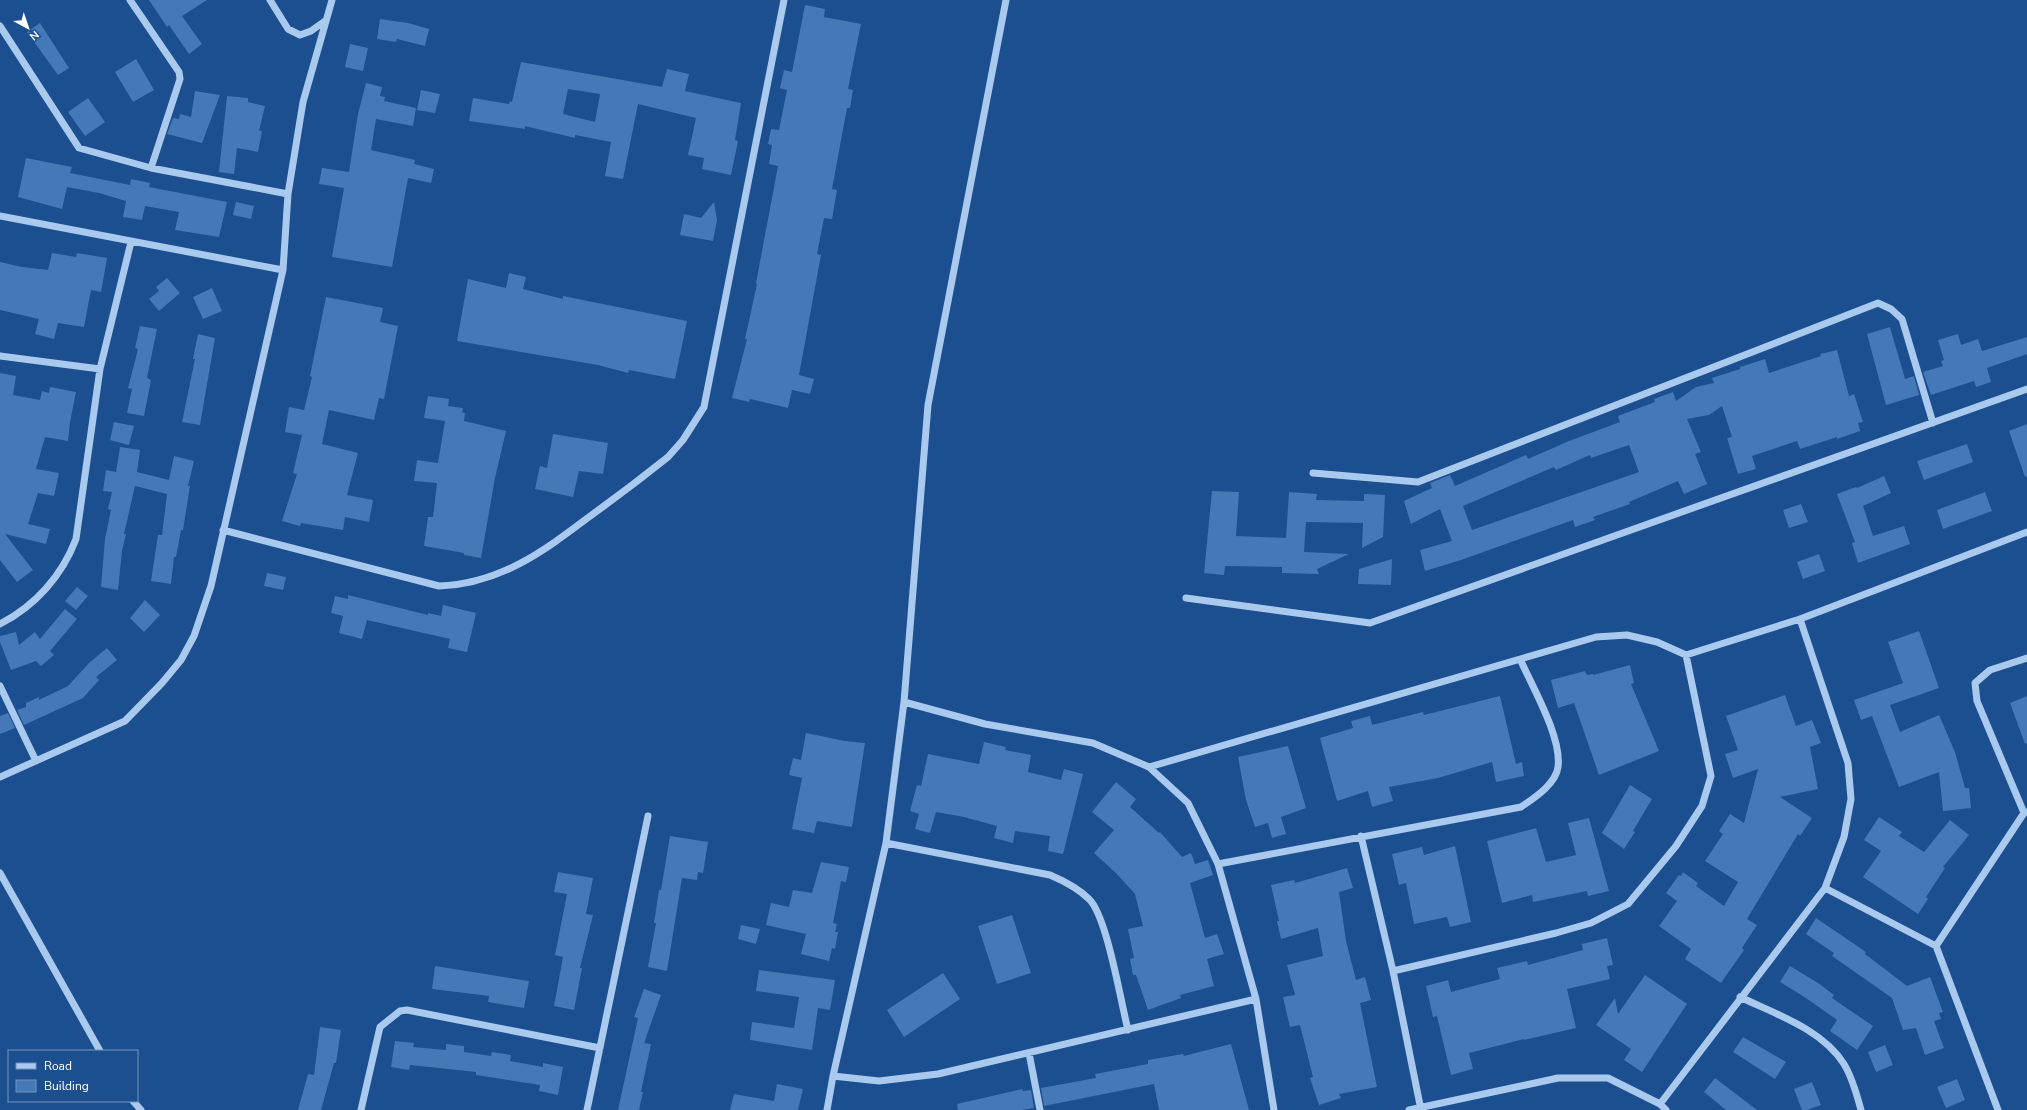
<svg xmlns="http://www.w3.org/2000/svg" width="2027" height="1110" font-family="'Nunito Sans',sans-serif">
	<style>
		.building { fill: #4478b7; fill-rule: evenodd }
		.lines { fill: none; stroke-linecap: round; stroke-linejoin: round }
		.minor { stroke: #a9c9ee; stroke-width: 7 }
	</style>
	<rect width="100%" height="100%" fill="#1b4f8f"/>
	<path class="building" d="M149,0H207L182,16L202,44L189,54L169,25L167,27Z
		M805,5L825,9L824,17L861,24L848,89L853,90L850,108H847L832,189L837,190L832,219L824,218L817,254L821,255L799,375L814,379L810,394L792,390L788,408L750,399L749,402L732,398L747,339H745L757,284L756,283L778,166L769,164L772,145L768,144L771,129L779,130L787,90L780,88L784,70L792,72Z
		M380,19L408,23L429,29L425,46L397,39L396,42L377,39Z
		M40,23L69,68L58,75L27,32Z
		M350,44L368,48L363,71L345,67Z
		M136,59L154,90L133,102L115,72Z
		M521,62L662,87L667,69L689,74L685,91L741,103L735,140L738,141L731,175L702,169L704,158L688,155L696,118L638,104L623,179L605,176L611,142L575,135V138L525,126V129L469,121L473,98L509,104L510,101L512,102ZM568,89L600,94L595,122L563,114Z
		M366,83L382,87L380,96L385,97L384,101L416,108L413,126L376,119L371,150L415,160L414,164L434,169L431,183L408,178L392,267L332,257L344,188L319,184L322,168L349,172L358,114Z
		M421,90L440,94L435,113L417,110Z
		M195,91L220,95L202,143L167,134L173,118L179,119L180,114L191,117Z
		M227,96L248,98V102L265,106L259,131H262L258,152L237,148L234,174L219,172Z
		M88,98L105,122L85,136L68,112Z
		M26,158L72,167L70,173L130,185L131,179L150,183L149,187L227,202L219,237L175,230L179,212L145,206L142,220L123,217L126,201L99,193L67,187L62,209L18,197Z
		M236,202L254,206L251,219L233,215Z
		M714,202L717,220L713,241L680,235L684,214L701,218Z
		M52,253L76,257L77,253L107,258L101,292L91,290L84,327L58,323L54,339L35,334L39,319L0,310V262L22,267L48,270Z
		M509,273L526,277L523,289L563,299V296L687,321L675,379L629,370L628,373L598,365L457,341L468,279L506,288Z
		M167,278L180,293L159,311L149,299L159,291L156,287Z
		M212,288L222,311L203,319L193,297Z
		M326,297L383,308L380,322L398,326L384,399L379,398L374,420L329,410L322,444L358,453L347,495L373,500L369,522L345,517L343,530L301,523L300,526L282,521L297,474L293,473L302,435L285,432L289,407L304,410L312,377L310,376Z
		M140,326L157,329L148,373L147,378L151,380L144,416L127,413L132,389L128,388L138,349L135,348Z
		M1890,327L1905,379L1914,376L1919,395L1886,405L1867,334Z
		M198,334L215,338L200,425L182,422L195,359H193Z
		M1958,334L1961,345L1978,339L1982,351L2027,337V354L1987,368L1991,382L1976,387L1974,381L1931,395L1923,372L1943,366L1941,361L1944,360L1938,340Z
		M1837,350L1849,396L1854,394L1863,422L1858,423L1860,431L1837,439V437L1800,449L1797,441L1752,456L1756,469L1738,474L1727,438L1732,437L1722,406L1709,415L1687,419L1701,452L1695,454L1707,484L1684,494L1678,481L1629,502L1630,504L1593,517L1595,520L1575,527L1573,520L1461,560L1425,571L1420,550L1452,541L1440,509L1411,524L1404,501L1432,488L1430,483L1450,475L1455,486L1526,455L1528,459L1569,441L1620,422L1618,416L1655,402L1654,399L1673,392L1676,401L1696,387L1714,383L1712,378L1740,369V367L1765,359L1769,373L1821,356L1820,354ZM1629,445L1639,472L1472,530L1463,506L1554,467L1556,470L1590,455L1591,458Z
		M0,373L16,376L13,395L40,400L42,391L49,393L50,387L76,392L70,422L68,441L45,437L36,469L59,473L54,496L38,493L28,524L50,529L46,544L5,534L33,570L17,582L0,560Z
		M428,396L449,399L448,406L463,408L462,412L465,413L464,421L506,431L495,478L481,558L464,555V553L424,546L428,517H433L437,483L414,481L417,460L438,463L445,421L424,418Z
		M114,422L134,426L129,445L110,440Z
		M2027,424V476L2025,477L2009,431Z
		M553,434L608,443L603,474L579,471L573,497L535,489L540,466L547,468Z
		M1967,444L1973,462L1924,480L1917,461Z
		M120,447L140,450L137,472L169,480L174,456L194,461L188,486H190L183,530H181L176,557H174L171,584L151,581L158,535H162L167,494L135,486L124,534H126L122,551L118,590L101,587L105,539L111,510L108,509L112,492L103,491L106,470L116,472Z
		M1884,476L1891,493L1863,506L1873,536L1904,526L1910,544L1858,563L1852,543L1855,542L1837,494L1856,487L1857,488Z
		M1212,491L1239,492L1236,536L1286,538L1289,492L1317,494L1316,500L1364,501V494L1385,495L1383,537L1362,548L1363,523L1306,522L1304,552L1349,554L1317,569L1319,574L1282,573V567L1225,566L1224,575L1204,573Z
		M1985,492L1992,511L1943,529L1937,510Z
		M1801,504L1808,522L1789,528L1783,510Z
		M1819,554L1825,571L1803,579L1797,562Z
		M1392,559L1391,585L1358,584L1359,569Z
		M267,573L286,577L283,590L264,586Z
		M77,587L88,596L76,610L65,601Z
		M348,595L428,615V613L441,616L443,605L476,613L467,652L448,648L450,639L367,620L362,639L339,633L343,616L331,613L335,596L348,599Z
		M145,600L160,615L144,632L130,618Z
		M65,609L77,619L50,651L54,655L41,666L36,661L11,670L0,642V636L16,632L19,645L35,632L40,639Z
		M1919,631L1939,688L1890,705L1900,732L1939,715L1955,752L1965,788H1969L1971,808L1943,811L1939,772L1899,787L1872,716L1861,720L1854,700L1903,683L1888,642Z
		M107,648L117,660L96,677L99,680L83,698L24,725L17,710L26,707V703L39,697V700L68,686L89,663Z
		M1630,665L1634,683L1631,684L1659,751L1599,775L1574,703L1558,708L1551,680L1585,671L1587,675L1593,674V675Z
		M1785,695L1796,726L1812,720L1821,743L1810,747L1818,789L1780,797L1812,818L1800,836L1798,834L1747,919L1757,925L1742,948L1744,950L1721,983L1685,959L1691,949L1659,926L1677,901L1666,893L1679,875L1681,876L1683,872L1698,883L1696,886L1724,906L1738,882L1705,861L1723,834L1719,831L1730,814L1744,823L1758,769L1733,778L1725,754L1738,750L1726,716Z
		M1500,696L1516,764L1522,762L1524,776L1496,782L1492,762L1438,778L1389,787L1393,801L1372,807L1368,791L1337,801L1320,738L1353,728L1351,721L1370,716L1372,725L1423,712L1424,715Z
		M2027,696V743L2025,744L2010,703Z
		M8,713L15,728L0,734V716Z
		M806,733L845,741L865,743L852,827L817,821L814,833L792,829L802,778L789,775L793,758L801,760Z
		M984,742L1006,747L1005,750L1031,755L1028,772L1061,780L1064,769L1083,774L1063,854L1048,851L1050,836L1015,831L1013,843L994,838L997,826L964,817L936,812L930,833L915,829L919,814L910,811L917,785L921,786L928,754L979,764Z
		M1288,746L1306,808L1281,817L1286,834L1272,838L1268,823L1255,827L1246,800L1238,757Z
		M1116,782L1136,799L1130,807L1159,833L1160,832L1182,857L1191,853L1195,864L1208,860L1213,875L1190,883L1205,938L1217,934L1224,954L1207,959L1214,986L1180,995L1181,998L1148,1010L1136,975H1133L1130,959L1134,958L1128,929L1143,926L1135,894L1116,873L1094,853L1114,830L1092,812Z
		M1630,785L1652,799L1633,831L1635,832L1624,849L1602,833Z
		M1879,817L1902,832L1899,836L1924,852L1950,820L1969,835L1943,867L1945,868L1926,897L1928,899L1918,914L1863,877L1881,851L1864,840Z
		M1589,818L1609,891L1588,896L1587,891L1533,902L1532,895L1502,903L1487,841L1536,828L1546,862L1576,855L1568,823Z
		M670,836L708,842L703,873L698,872L697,880L682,878L667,971L648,967L656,923H654L659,890H661Z
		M1455,846L1471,922L1450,927L1447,917L1414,924L1406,883L1399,885L1392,854L1422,847L1424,855Z
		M821,862L849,867L846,882L841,881L833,923L837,924L835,932H838L835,949L832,948L829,961L801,954L806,934L766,925L771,903L789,907L793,890L812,893Z
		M1347,868L1353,888L1339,892L1346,941L1356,980L1365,977L1371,1000L1360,1003L1377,1087L1339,1094L1341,1098L1319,1105L1310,1078L1313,1077L1300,1025L1290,1027L1283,997L1295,995L1287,965L1323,956L1318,928L1281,939L1277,921H1279L1271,885L1294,880L1295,883Z
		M558,872L593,878L586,914L593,915L580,968H582L574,1010L554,1006L563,957L555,955L567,894L554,892Z
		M1012,915L1031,973L997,984L978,926Z
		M1816,918L1866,952L1865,954L1907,986L1930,977L1943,1012L1939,1013L1941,1019L1934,1021L1944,1048L1925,1055L1916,1028L1903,1030L1892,998L1832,956L1834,953L1806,934Z
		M741,925L760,929L756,944L738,939Z
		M1607,938L1613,965L1607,966L1610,979L1567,989L1576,1028L1524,1040V1039L1469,1053L1473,1069L1451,1075L1437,1016L1433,1017L1426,986L1448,980L1451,992L1500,979L1497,968L1527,961L1528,965L1583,950L1582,944Z
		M435,966L529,981L524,1008L488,1002L489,996L432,989Z
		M1790,966L1818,983L1834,995L1832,998L1873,1026L1857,1050L1830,1031L1837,1020L1806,998L1780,982Z
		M759,970L835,980L830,1010L818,1008L812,1050L750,1040L752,1022L794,1028L799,997L756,991Z
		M943,973L960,999L904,1037L887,1010Z
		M1645,975L1687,1004L1642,1072L1624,1060L1631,1049L1596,1025L1615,998L1618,1014Z
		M644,989L661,995L644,1043L651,1044L641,1092H643L639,1110H618L638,1018L634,1017Z
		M320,1027L341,1030L336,1063H334L321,1110H298L308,1074L314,1075Z
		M1743,1037L1786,1062L1775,1079L1733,1052Z
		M395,1041L414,1043L413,1047L446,1050V1044L464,1046V1052L491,1056L492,1052L511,1055L510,1061L543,1067V1063L563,1067L558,1095L539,1091L540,1085L476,1075V1072L410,1065L409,1070L391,1067Z
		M1231,1044L1249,1110H1159L1154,1084L1044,1106L1041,1088L1096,1078L1095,1074L1148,1064V1060L1183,1054L1184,1056Z
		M1885,1045L1893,1065L1876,1072L1868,1052Z
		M1715,1078L1757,1110H1726L1704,1092Z
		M1957,1079L1965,1100L1946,1108L1937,1087Z
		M1812,1082L1821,1105L1807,1110H1802L1794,1089Z
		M777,1084L803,1089L798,1110H730L734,1094L774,1101Z
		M1022,1089L1023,1091L1031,1090L1034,1108L1022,1110H958L957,1104Z"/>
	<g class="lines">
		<path class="minor" d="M130,0L179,72L180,79L151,168
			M270,0L288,29L300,35L311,31L325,21
			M0,26L79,148L151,168L288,194
			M0,216L283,270
			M0,356L100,369
			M1313,473L1418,482L1878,303L1891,309L1902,319L1933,423
			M223,530L439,586C501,584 545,550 593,514C618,496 643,477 668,457L683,440L704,407L784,0
			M1186,598L1370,623L2027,389
			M0,624C35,606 62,576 76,539L100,369L131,242
			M0,686L36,761
			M904,702L985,724L1093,743L1149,767L1188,803L1218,864L1256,999L1274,1110
			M1149,767L1596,637L1627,635L1657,642L1686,655
			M0,777L125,721L162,683L181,660L194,636L211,586L283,270L288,194L303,102L332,0
			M2024,813L1977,701L1975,683L1990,670L2027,658
			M1361,836L1393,971L1421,1110
			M886,843L1050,875C1064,881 1078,888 1089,899C1107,916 1121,1003 1128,1030
			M1218,864L1521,807C1534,798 1556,784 1558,767C1562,738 1533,688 1521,661
			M0,873L100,1051
			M1825,888L1936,946
			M1393,971L1556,933L1591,923L1628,904L1676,846L1702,806L1711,776L1686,655L1800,619
			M1740,997C1775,1014 1822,1029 1844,1064C1852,1077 1857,1095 1861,1110
			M1029,1053L1040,1110
			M833,1076L879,1081L938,1074L1256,999
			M133,1101L141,1110
			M1660,1104L1825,888L1844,837L1851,799L1848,763L1800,619L2027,532
			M361,1110L380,1027L400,1011L407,1010L600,1048
			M587,1110L648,816
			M827,1110L833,1076L886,843L904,702L928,405L1006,0
			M1409,1110L1558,1078H1608L1660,1104L1666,1110
			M1998,1110L1936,946L2024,813L2027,812"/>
	</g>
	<rect x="8" y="1050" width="130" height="52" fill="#1b4f8f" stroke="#7695bc"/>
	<rect x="16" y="1063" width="20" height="6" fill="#a9c9ee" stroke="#7695bc"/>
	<text x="44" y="1070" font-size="12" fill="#ffffff">Road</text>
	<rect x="16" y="1080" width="20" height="12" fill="#4478b7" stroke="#7695bc"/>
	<text x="44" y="1090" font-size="12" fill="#ffffff">Building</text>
	<g transform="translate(28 28) rotate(140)" stroke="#1b4f8f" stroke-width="3" paint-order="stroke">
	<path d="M0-3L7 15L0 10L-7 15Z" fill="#ffffff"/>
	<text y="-6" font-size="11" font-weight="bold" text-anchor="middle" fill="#ffffff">N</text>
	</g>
</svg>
